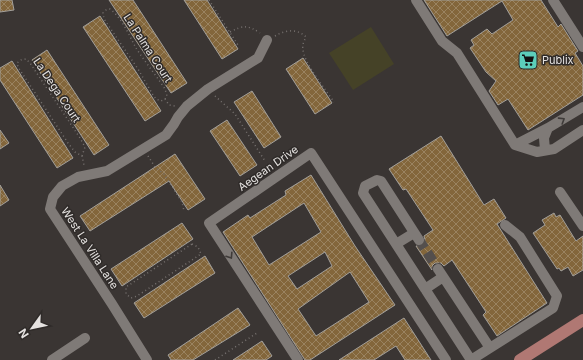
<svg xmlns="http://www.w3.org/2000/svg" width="583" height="360" font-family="Inter,sans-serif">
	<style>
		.grass { fill: #454227 }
		.building { fill: url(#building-cross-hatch); stroke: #a29f9a; fill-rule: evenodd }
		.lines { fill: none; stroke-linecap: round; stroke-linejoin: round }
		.minor-tunnel { stroke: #544f4d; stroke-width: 10; stroke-dasharray: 10 5; stroke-linecap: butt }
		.path { stroke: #76716f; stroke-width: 1.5; stroke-dasharray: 1 3; stroke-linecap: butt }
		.minor { stroke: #7f7a77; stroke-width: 10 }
		.major { stroke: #b07873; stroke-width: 12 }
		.oneway { stroke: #3f3b39 }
		.labels { text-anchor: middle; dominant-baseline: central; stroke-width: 3; stroke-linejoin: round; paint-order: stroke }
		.street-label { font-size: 11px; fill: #e5e2e0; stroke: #2f2b29 }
		.poi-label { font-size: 11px; fill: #e5e2e0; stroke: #2f2b29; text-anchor: start }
	</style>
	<defs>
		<pattern id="building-cross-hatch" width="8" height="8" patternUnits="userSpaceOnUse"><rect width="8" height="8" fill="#83663b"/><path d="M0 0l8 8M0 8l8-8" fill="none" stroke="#9a8360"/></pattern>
	</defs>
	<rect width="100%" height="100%" fill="#3a3533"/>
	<path class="grass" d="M371,27L394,64L353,90L329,53Z"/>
	<path class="building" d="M0,0H12L14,10L0,12Z
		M109,0H133L187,83L171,93Z
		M184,0H207L238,49L222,59Z
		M424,0H541L558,27L561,24L578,51L575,53L583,66V95L528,130L508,99L498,105L489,91L496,81L486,72L470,48L474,45L471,40L487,29L492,34L513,20L502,1L447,36Z
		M100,16L161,111L145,121L83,27Z
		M47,50L109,145L94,155L32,60Z
		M303,58L332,103L315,114L286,69Z
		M12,61L73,158L57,168L0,80V68Z
		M252,91L281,137L264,148L234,102Z
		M227,120L257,165L240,176L210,131Z
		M0,130L9,143L0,149Z
		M441,136L484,205L494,199L506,218L497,224L547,303L497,336L483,315L486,312L452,260L444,266L441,263H435L432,266V270L416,246L423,245L425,240L424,236L433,230L406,189L403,190L389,169Z
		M175,154L205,199L188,210L169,181L90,231L80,216Z
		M311,175L355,246L395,305L310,360H305L223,232L248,215L250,218L286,195L285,191ZM304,203L321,232L269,265L252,237ZM325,252L332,266L297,289L288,276ZM350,272L369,302L316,336L298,309Z
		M0,185L9,200L0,206Z
		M554,213L556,217L560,215L576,241L583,236V270L573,276L568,267L561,271L559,268L557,269L533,233L545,225L542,220Z
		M182,223L193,239L122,286L111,269Z
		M205,256L215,273L144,318L134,303Z
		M238,308L250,325L193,360H171L168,355Z
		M404,318L431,360H405L396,346L374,360H339Z
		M262,341L272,356L266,360H233Z"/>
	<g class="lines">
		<path class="minor-tunnel" d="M419,240L438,269"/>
		<path class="path" d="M209,0L238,45
			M230,32C243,25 248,25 260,33
			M275,36C285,30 297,28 306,37C304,41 302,45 303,49C303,62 326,90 334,102
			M215,96L235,114L265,161
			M165,99L167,96L165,89C156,75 145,62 136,48C129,35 122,18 110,9L106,10L103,13L104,19L138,69L153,95L156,99L161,101L165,99L169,105L175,106
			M82,156L85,147L80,138L30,63L26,59L21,60L17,63L18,67L68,143L75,152L82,156L84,165
			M148,156L155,167L164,174L182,202L184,211
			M192,244L198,247L201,254L195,258L137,296L131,298L126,294V287Z
			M215,360L257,333"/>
		<path class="minor" d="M416,0L442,41L457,53L515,145L537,152L554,149L583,130
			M553,0L583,47
			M515,145L548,128L583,107
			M545,150L544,138L548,128
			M560,192L583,226
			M419,240L381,181L377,180L365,186L363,193L471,360
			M396,244L414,233
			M438,269L490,348
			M425,289L443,277
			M52,360L85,338
			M147,360L112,304L50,209L53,197L62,186L78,177L107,171L166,135L174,124L178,117L187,106L208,89L258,58L267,40
			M298,360L209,223L311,153L446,360
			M471,360L553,308L557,296L520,237L505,225"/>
		<path class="major" d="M520,360L583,320"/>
	</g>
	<defs><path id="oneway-chevron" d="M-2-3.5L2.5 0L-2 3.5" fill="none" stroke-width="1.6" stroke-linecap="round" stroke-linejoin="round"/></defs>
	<g class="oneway">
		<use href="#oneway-chevron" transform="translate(562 120) rotate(-32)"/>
		<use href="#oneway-chevron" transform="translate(230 256) rotate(57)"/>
	</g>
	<defs>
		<g id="supermarket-square" transform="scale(1)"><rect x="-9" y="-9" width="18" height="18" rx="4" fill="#5cceba" stroke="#2f2b29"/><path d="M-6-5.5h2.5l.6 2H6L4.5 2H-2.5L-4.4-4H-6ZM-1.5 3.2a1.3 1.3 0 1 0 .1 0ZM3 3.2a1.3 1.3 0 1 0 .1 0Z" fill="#111"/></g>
	</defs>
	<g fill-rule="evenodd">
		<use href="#supermarket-square" x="528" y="60"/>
	</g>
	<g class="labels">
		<g class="street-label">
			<text transform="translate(148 48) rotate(57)">La Palma Court</text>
			<text transform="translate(57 90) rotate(56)">La Dega Court</text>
			<text transform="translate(268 168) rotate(-35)">Aegean Drive</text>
			<text transform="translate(90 248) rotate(57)">West La Villa Lane</text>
		</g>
		<g class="poi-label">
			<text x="542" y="60">Publix</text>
		</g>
	</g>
	<g transform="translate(32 328) rotate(237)" stroke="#2f2b29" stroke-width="3" paint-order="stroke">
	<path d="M0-3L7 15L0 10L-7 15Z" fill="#e5e2e0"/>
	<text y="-6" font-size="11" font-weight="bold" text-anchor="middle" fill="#e5e2e0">N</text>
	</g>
</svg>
